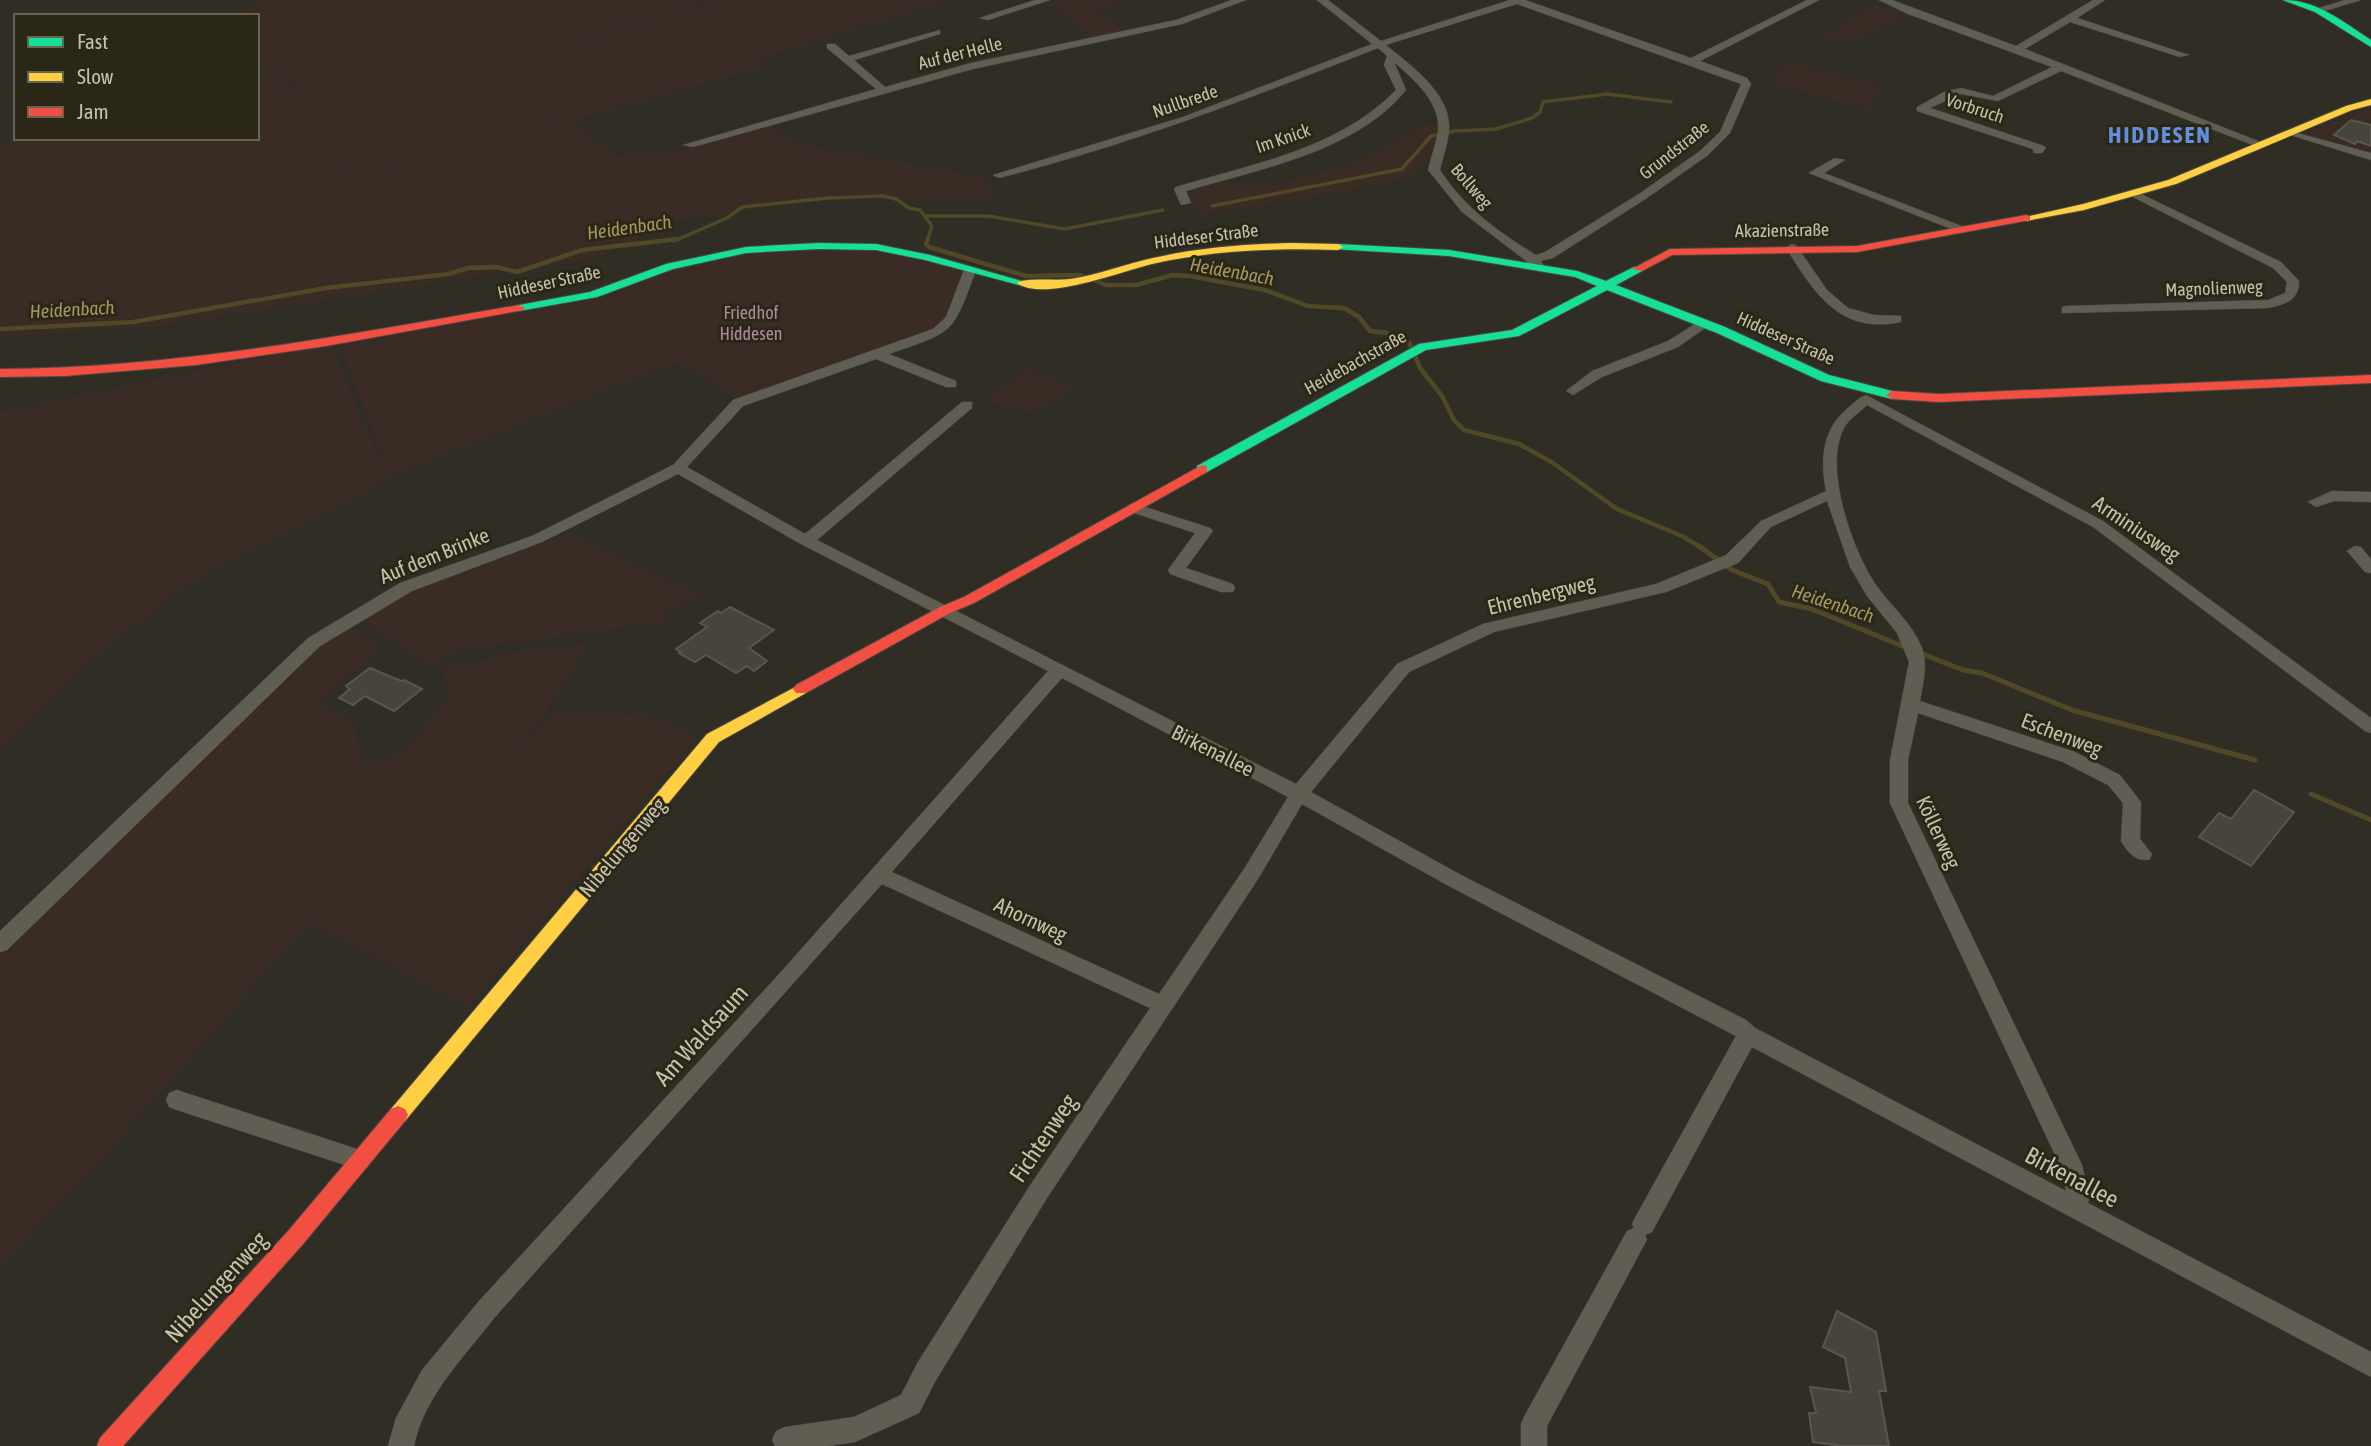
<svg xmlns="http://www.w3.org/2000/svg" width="2371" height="1446" font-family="'Asap Condensed',sans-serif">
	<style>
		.green { fill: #3a2b24 }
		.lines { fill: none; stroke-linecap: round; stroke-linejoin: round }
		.stream-far2 { stroke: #514828; stroke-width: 3.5 }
		.stream-far1 { stroke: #514828; stroke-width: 4.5 }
		.stream { stroke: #514828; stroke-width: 5 }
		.building { fill: #47443b; stroke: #59564b; stroke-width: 2 }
		.street-casing { stroke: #4b4942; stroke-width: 1 }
		.fast-casing { stroke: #4b4942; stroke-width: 2 }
		.slow-casing { stroke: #4b4942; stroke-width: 2 }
		.jam-casing { stroke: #4b4942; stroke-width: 2 }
		.street { fill: #605d52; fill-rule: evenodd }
		.fast { fill: #16e098; fill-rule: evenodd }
		.slow { fill: #ffcf43; fill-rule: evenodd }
		.jam { fill: #f24e42; fill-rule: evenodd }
		.labels { text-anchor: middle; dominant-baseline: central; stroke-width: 6; stroke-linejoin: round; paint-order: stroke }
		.far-street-label { font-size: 18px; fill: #c4c0ab; stroke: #2b2717 }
		.far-park-label { font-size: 18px; fill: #b0899e; stroke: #2b2717 }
		.far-water-label { font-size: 19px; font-style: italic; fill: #a69761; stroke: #2b2717 }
		.street-label { font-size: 21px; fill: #c4c0ab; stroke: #2b2717 }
		.far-district-label { font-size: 23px; font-weight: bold; letter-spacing: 2px; fill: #638edc; stroke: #2b2717 }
		.near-street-label { font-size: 24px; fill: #c4c0ab; stroke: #2b2717 }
	</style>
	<rect width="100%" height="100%" fill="#302e24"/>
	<path class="green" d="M266,0H710L522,58L524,59L720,0H952L759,59L768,66L575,120L350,177L334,159L331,160L348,179L575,122L616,156L689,148L771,126L797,144L985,177L997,197L808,200L674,222L601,257L158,326L0,337V196L155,138H257V100L296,85L257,63V16H230Z
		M1059,0H1116L1121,4L1096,12L1129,30L1094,38L1050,3Z
		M1874,5L1909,16L1848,42L1820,37Z
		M1788,62L1885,87L1869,103L1878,106L1874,111L1766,82Z
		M257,66L291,85L257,98Z
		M2368,106L2371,107V153L2315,137L2311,132Z
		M1428,123L1438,126L1428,164L1412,168L1417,176L1302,199L1202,214L1193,209V188L1220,181L1270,186L1358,162Z
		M18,138H150L0,195V145Z
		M850,247L900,253L962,272L947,317L932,331L736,400L696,371L673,363L390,477L339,342L594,297L674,268L721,257Z
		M330,343L389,480L184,587L76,672L0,748V412Z
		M1028,368L1075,389L1031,413L982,401Z
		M569,534L702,595L666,612L670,621L458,650L429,666L362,619L415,589Z
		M348,626L383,649L317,701L354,722L362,764L407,750L448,694L443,669L516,652L589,643L536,727L490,780L554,714L646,715L698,734L469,1007L309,923L117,1142L0,1267V953L73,886L309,651Z"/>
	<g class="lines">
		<path class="stream-far2" d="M1212,206L1402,169L1431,136L1455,131L1496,129L1532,118L1540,112L1543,102L1607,94L1671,102
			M925,216H988L1065,229L1163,210
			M674,241L727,218L742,207L828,198L883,196L896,199L909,208L920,210L932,226L927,241"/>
		<path class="stream-far1" d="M928,239L926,244L929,247L1026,276L1080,275L1087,278
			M1096,281L1106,285H1136L1173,275L1190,276L1265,290L1308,306L1344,308L1359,317L1370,331L1387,333L1409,342L1420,368L1442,396L1454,420L1464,430L1519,444L1553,463L1617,509L1682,536L1702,548
			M0,329L133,322L326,288L449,274L468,268L497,267L517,272L582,250L678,239"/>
		<path class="stream" d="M1699,546L1732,570L1768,584L1779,602L1812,609L1907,648
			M1920,653L1963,670L1982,673L2072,710L2255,760
			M2311,794L2371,820"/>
	</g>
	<path class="building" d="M2351,120L2371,125V146L2357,141L2355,144L2334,135Z
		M730,607L774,630L749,648L767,661L754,671L747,666L736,673L706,655L695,662L679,653L681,652L676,649L707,627L700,623L718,611L721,613Z
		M370,668L401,681L404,680L422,689L394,711L365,696L353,705L339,698L350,689L346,686Z
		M2254,790L2294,812L2251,866L2199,837L2219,813L2231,819Z
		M1837,1311L1876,1332L1886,1391H1879L1889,1446H1842L1813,1442L1809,1413H1816L1810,1387L1851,1392L1845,1358L1823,1347Z"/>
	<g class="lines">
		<g class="street-casing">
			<path id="street" d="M1035,0H1050L988,20L980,18Z
				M1232,0H1246L1182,24L973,69L693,147L683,145L876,89L827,48V44H835L849,56L940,30V34L854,60L885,87L971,63L1176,20Z
				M1317,0H1328L1381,41L1510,0H1525L1691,58L1807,0H1819L1700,61L1747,78L1751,84L1730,133L1708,155L1647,198L1553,258L1541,261L1544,266L1538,270L1462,212L1428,170C1431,157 1436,144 1438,131C1441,102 1414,80 1394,62L1406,90C1356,152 1259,169 1186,191L1191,203L1181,205L1174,189L1176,187C1252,164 1339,149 1396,90L1384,65L1387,56L1378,48C1253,97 1129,145 999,178L993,175L1183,117L1372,44ZM1517,4L1741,84L1720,132L1700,151L1639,194L1545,252L1536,255C1498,232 1464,207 1440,170C1443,156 1449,141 1449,127C1450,93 1409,64 1386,45Z
				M1879,0H1892L2016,46L2093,0H2105L2077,18L2189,55L2180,57L2070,22L2025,49L2268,145L2258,147L2061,71L1998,101L1961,94L1930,108L2044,146L2046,148L2042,153H2034L2033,149L1917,111V107L1944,92L1961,88L1993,96L2052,67L1908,14Z
				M2345,0H2361L2318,13L2313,10Z
				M2290,131L2371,153V160L2290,135Z
				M1835,158L1845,160L1824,173L1969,229L1959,232L1809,173Z
				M2135,191L2281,262L2299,281C2299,301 2285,304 2268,308L2062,313V307L2067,306L2268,300L2285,293L2287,282L2273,268L2131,196V192Z
				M1792,244L1796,245L1827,290L1848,308L1874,315L1901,316V322C1839,335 1814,292 1786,248Z
				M970,266L976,270C952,336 954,331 889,354L956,381V387H946L876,359L743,406L687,467L805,534L962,402H972V408L817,540L1296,784L1397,664L1483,624L1656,584L1726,555L1761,521L1826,491C1820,460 1822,429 1848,408C1854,403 1859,397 1866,395L2103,521L2371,718V733L2365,731L2093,527L1867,405C1860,412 1849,419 1844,428C1823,467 1852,548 1874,582C1889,605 1912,622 1922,648C1928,666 1923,683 1920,701L2075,752L2120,775L2141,802L2140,839L2152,854L2150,859C2137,863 2127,852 2121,841L2123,803L2108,785L2063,762L1918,713L1908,760V803L2082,1165L2089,1197L2088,1203L2371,1352V1377L1752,1047L1652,1232L1645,1235L1647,1239L1643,1247L1547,1426V1446H1521V1424L1525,1415L1627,1231L1634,1228L1632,1224L1636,1216L1736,1036L1447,885L1302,804L1258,879L1047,1198L936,1380L919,1413L855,1442L828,1446H775L772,1440L776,1431L785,1427L854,1417L901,1395L918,1362L1031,1184L1150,1008L882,884L495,1317C465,1356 424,1396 414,1446H388L396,1418L422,1370L479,1301L780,973L1048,671L801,544L678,474L542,542L412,591L320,646L7,950L0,952V931L308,638L400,583L532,536L673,465L733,400L933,329L946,317L964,270ZM1827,501L1850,567L1867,596L1897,633L1909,662L1890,760V803L2063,1172L2066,1191L1755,1028L1746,1020L1461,875L1311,792L1409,672L1494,632L1666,592L1738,563L1771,527ZM1062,678L1288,797L1244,869L1159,994L892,872Z
				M1703,319L1708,320V326L1678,347L1602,377L1573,395L1566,391L1592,371L1668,341Z
				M2332,491L2371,492V502L2334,501L2316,507L2308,502Z
				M1133,503L1210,528L1213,531L1186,568L1233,584L1235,588L1233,592H1221L1170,574L1168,570L1195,533L1128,511L1125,508Z
				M2355,546L2361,547L2371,559V573L2365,572L2347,551Z
				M177,1090L360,1150L368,1153L371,1160L368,1167L360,1170L177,1110L169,1107L166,1100L169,1093Z"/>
		</g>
		<g class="fast-casing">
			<path id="fast" d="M2283,0C2317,0 2343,22 2371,40V47L2315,12Z
				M818,243L876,244L930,255L1029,283L1023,286L925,260L876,250L818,249L746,253L673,269L597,297L519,311L513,308L519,305L590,292L666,264L746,247Z
				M1338,244L1449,250L1577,271L1606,281L1634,267H1642V271L1616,285L1725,327L1829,375L1896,392L1898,395L1892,399L1821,381L1717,333L1607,290L1519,336L1426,350L1207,472H1197V466L1419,344L1512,330L1597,286L1575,277L1449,256L1334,249V245Z"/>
		</g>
		<g class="slow-casing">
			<path id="slow" d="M2371,99V105L2352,110L2176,184L2084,210L2026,221L2021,218L2083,204L2168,180L2346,106Z
				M1292,243L1338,244L1343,247L1338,250C1276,248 1213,250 1152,264C1128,270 1104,279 1080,284C1063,288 1032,294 1017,283C1025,277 1057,281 1070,279C1098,275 1125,264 1153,258C1198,248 1245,244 1292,243Z
				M801,684L809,689L806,693L719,742L405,1121L398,1124L391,1121L388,1115L391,1109L707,734Z"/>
		</g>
		<g class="jam-casing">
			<path id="jam" d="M2026,215L2030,216V220L1857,252L1672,255L1642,271L1632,269L1670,249L1857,246Z
				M519,305L525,308L523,310L326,346L196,365L65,376L0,377V369C176,368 346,335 519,305Z
				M2371,375V383L1939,402L1892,399L1886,395L1892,391L1939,394Z
				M1202,465L1207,466V472L974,603L950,613L806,693H796L793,689L796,685L940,607L964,597Z
				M398,1106L405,1109L408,1115L405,1121L303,1244L123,1446H97L100,1438L289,1230L391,1109Z"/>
		</g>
		<use href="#street" class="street"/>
		<use href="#fast" class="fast"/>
		<use href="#slow" class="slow"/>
		<use href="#jam" class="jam"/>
	</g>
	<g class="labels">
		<g class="far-street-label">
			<text transform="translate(960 53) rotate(-14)">Auf der Helle</text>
			<text transform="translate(1185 101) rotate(-19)">Nullbrede</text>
			<text transform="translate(1975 108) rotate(18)">Vorbruch</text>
			<text transform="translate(1283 138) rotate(-19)">Im Knick</text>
			<text transform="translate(1674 150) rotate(-38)">Grundstraße</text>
			<text transform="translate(1472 186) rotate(49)">Bollweg</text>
			<text transform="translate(1782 230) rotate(-1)">Akazienstraße</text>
			<text transform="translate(1206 236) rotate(-7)">Hiddeser Straße</text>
			<text transform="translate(549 282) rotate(-12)">Hiddeser Straße</text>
			<text transform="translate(2214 288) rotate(-2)">Magnolienweg</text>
			<text transform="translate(1786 338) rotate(24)">Hiddeser Straße</text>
			<text transform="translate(1355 362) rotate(-29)">Heidebachstraße</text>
		</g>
		<g class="far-park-label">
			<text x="751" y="312">Friedhof<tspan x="751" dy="21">Hiddesen</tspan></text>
		</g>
		<g class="far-water-label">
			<text transform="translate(629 227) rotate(-8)">Heidenbach</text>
			<text transform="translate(1232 271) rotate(10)">Heidenbach</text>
			<text transform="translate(72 309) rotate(-3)">Heidenbach</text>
			<text transform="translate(1833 603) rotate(18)">Heidenbach</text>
		</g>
		<g class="street-label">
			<text transform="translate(2137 528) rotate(34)">Arminiusweg</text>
			<text transform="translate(434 555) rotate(-22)">Auf dem Brinke</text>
			<text transform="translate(1541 594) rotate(-14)">Ehrenbergweg</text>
			<text transform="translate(2062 734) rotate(21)">Eschenweg</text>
			<text transform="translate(1213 750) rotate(27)">Birkenallee</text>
			<text transform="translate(1939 832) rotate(65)">Köllerweg</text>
			<text transform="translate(622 847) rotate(-50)">Nibelungenweg</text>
			<text transform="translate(1031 919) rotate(25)">Ahornweg</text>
		</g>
		<g class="far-district-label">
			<text x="2160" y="135">HIDDESEN</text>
		</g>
		<g class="near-street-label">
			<text transform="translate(701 1035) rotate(-48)">Am Waldsaum</text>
			<text transform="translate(1043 1138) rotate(-56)">Fichtenweg</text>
			<text transform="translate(2072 1177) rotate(28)">Birkenallee</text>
			<text transform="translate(216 1287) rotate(-48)">Nibelungenweg</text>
		</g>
	</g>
	<rect x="14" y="14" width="245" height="126" fill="#2b2717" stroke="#686452" stroke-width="2"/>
	<rect x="28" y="37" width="35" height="10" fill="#16e098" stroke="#686452" stroke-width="2"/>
	<text x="77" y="49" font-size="21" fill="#c4c0ab">Fast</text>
	<rect x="28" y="72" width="35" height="10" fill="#ffcf43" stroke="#686452" stroke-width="2"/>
	<text x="77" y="84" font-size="21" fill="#c4c0ab">Slow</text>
	<rect x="28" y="107" width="35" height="10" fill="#f24e42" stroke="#686452" stroke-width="2"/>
	<text x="77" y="119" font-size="21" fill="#c4c0ab">Jam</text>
</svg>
